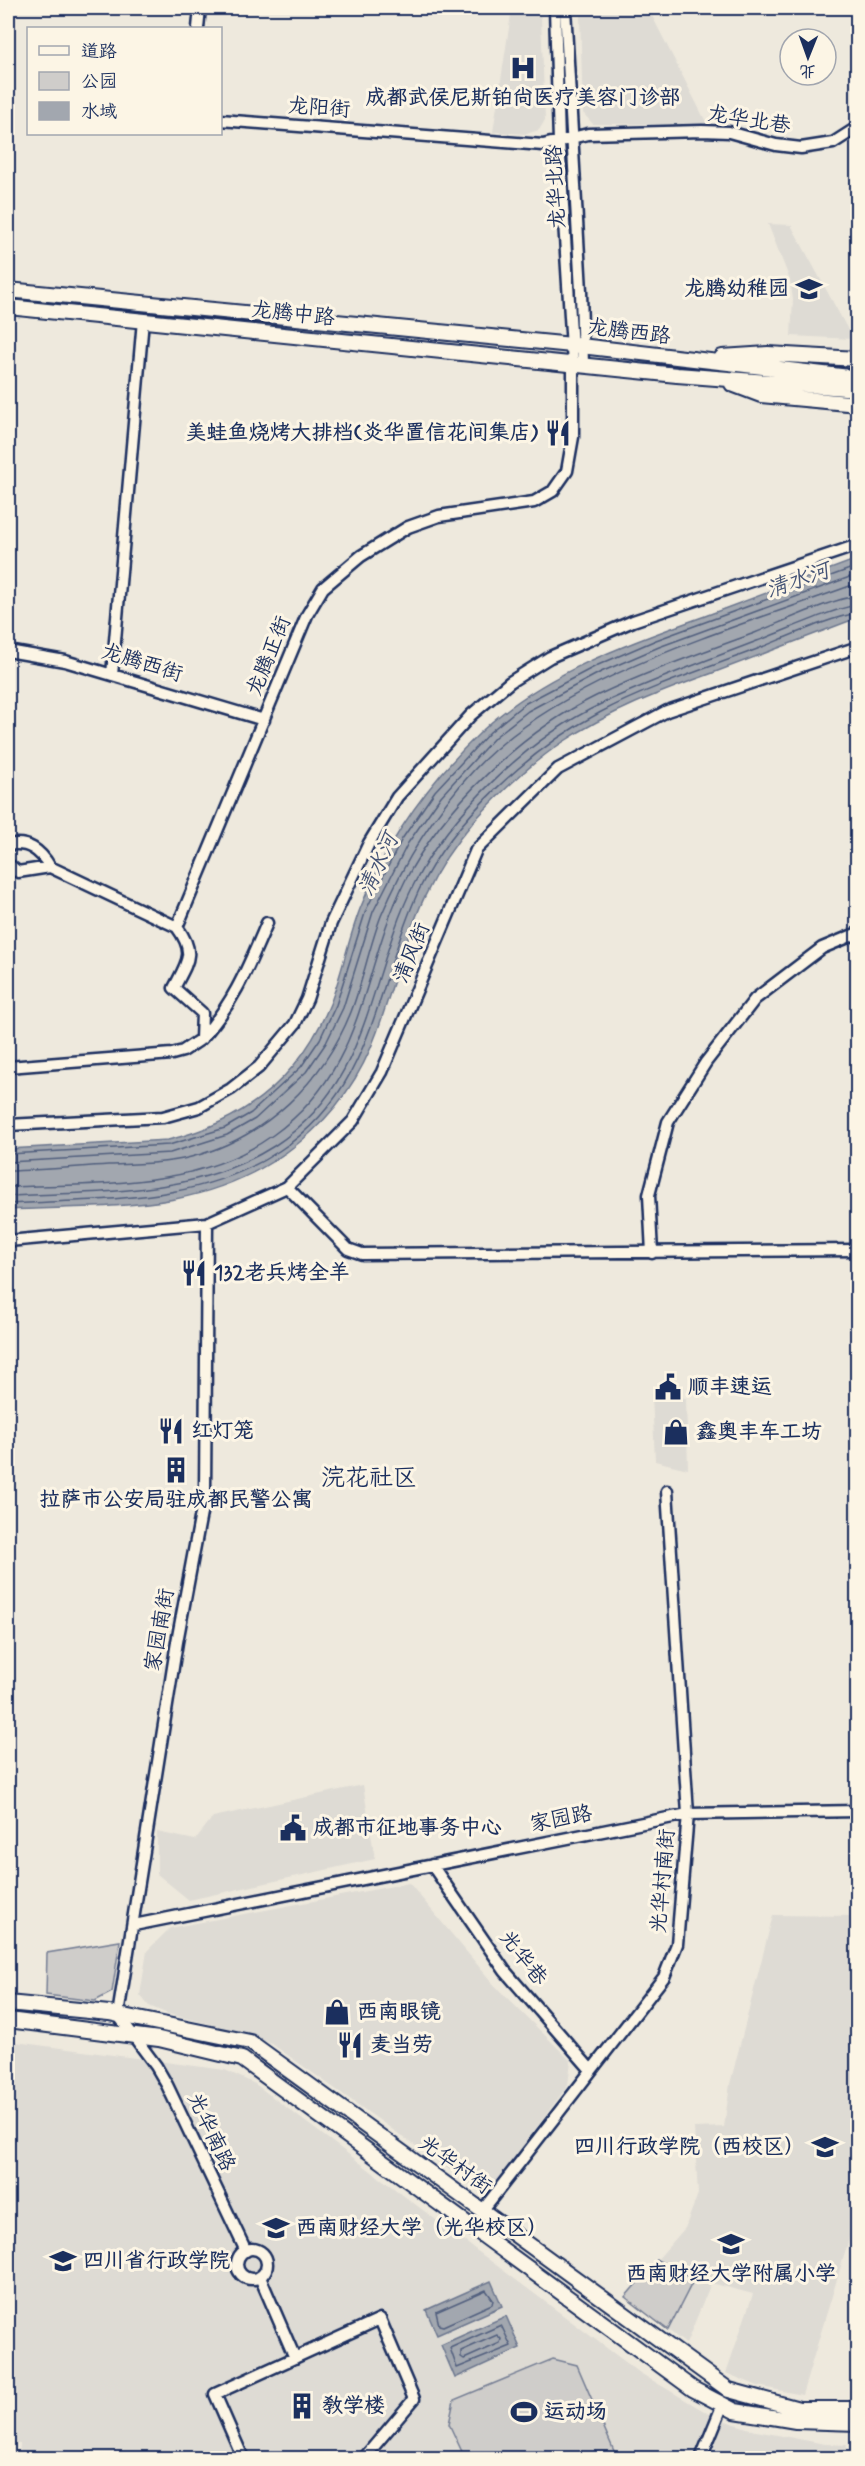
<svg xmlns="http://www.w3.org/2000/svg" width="865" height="2466" font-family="Mynerve,'LXGW WenKai TC',sans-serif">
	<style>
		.built { fill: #dedbd4 }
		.green { fill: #cfcdca; stroke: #757e94; stroke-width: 1.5 }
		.water { fill: #a2a7af; stroke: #6c778f; stroke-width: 1.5 }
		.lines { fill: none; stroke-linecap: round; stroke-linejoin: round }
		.shore { stroke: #515f7e; stroke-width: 1.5 }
		.minor-casing { stroke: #1b2f5e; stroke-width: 15 }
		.major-casing { stroke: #1b2f5e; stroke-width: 18 }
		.minor { stroke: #fcf5e5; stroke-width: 10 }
		.major { stroke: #fcf5e5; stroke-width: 14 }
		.labels { text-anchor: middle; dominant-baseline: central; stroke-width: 6; stroke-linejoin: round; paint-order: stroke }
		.poi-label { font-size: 21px; font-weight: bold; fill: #1b2f5e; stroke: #fcf5e5; text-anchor: start }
		.street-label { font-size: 21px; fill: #1b2f5e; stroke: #fcf5e5 }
		.water-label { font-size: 22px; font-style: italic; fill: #445376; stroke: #fcf5e5 }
		.quarter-label { font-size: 24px; fill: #1b2f5e; stroke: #fcf5e5 }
	</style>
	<rect width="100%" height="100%" fill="#eee9dd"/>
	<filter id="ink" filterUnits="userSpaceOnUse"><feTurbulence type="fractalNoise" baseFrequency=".0167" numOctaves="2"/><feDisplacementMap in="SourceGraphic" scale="12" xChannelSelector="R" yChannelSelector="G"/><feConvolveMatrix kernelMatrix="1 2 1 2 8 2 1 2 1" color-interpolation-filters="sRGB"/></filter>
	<g filter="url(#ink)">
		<path class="built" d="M512,8H531L541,17L545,120L539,130L526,134L493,132Z
			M588,8H648L707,124H593L583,113L580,16Z
			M768,224L791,225L853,339L791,336L793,299L790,280Z
			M652,1395L686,1398L688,1469L655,1461Z
			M363,1785L375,1859L189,1900L157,1874V1832L195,1840L213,1817Z
			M409,1883L496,1987L571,2061L568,2085L494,2185L475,2188L272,2044L239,2031L168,2014L149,2006L140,1995L147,1951L170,1928Z
			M773,1915L857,1916V2213L802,2395L758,2386L726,2373L753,2294L711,2283L686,2344L668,2330L694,2279L657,2260L685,2228L698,2194L694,2128L724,2127L730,2084Z
			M8,2041L225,2070L255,2084L640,2373L714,2417L756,2431L825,2444L847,2445L843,2458H19L20,2443H8Z"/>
		<path class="green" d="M120,1941L112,1992L95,2001L46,1995L47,1953Z
			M657,2260L694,2279L668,2330L625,2297Z
			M553,2359L577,2365L617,2458H465L449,2424L454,2400Z"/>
		<path class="water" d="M857,559V618C808,637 759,655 710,674C660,692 608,712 563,742C531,763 501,792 475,820C415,888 406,950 377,1032C345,1122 269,1181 175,1199C121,1209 63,1207 8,1210V1149L168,1140C244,1122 300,1077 330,1004C342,974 348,940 360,909C387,840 431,779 484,729C544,673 629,643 705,616C756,597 807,578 857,559Z
			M491,2281L502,2306L437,2335L426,2310Z
			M506,2316L520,2348L455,2378L441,2345Z"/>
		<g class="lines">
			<path class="shore" d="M8,1154L169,1145L225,1128L251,1113L301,1067L320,1039L336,1005L366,910L402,839L435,791L490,732L524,704L598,665L656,640L858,566
				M8,1162L170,1153L227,1135L255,1119L306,1072L326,1043L343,1008L373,912L408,843L441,796L495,737L528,711L601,672L659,647L858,574
				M8,1171C41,1170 75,1167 108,1165C136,1164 164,1164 191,1157C265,1138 323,1082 351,1012C363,981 369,947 381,916C403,863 435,812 474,770C565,673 734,629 858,583
				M8,1187C96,1183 197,1190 273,1135C367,1068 359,974 405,881C442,808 522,732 596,696C646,672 700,653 752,634C778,624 833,598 858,596
				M8,1196C99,1191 194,1197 274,1146C372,1083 367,977 414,884C450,813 529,738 601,704C652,680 705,661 757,641C783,632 833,608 858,605
				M8,1204C100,1198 198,1205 279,1151C376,1088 375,984 419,890C453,819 532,748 601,712C649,687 702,670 752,651C781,640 829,617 858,613
				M486,2290L493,2300L492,2304L443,2326L439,2325L436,2312Z
				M501,2325L511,2346L457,2368L450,2348Z
				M497,2335L501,2339L500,2343L464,2359L461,2357V2351Z"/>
			<g class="minor-casing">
				<path id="minor" d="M565,8L581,291L583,365
					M198,28L200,8
					M220,120L543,145L588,134L702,131L729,132L776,145L801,148L833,143L858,127
					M8,651L65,661L264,720
					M112,675L143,320
					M8,845C28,841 40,850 50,867
					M8,864L18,872L50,867L177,927L307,615L323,588L361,556L408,527L439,516L534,502L553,491L567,471L573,437V364L559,142L555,8
					M201,1039C234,1003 248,967 267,923
					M8,1067L172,1054L183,1051L201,1039L202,1013L174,988C188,961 196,953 177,927
					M8,1125L163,1117L199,1107L231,1089L259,1067L295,1024L307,999L331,923L369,843L397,797L471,715L510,682L550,657L633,621L858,545
					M287,1187L348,1249L362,1254L858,1250
					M207,1223L205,1492L177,1642L118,2015L156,2066L167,2085L246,2251
					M8,1241L207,1223L287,1187L353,1121L382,1072L476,850L558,769L667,711L858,647
					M652,1253L649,1195L668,1122L706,1062L755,999L822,948L858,933
					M432,1865L505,1971L591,2070
					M134,1925L688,1814L858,1811
					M482,2211L664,1977L677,1944L688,1814L667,1491
					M237 2264a15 15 0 1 1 30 0a15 15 0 1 1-30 0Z
					M260,2277L295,2358
					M243,2458L215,2394L380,2319L414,2399L364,2458
					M701,2458L723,2404"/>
			</g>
			<g class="major-casing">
				<path id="major" d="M8,290L572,345L858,378
					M8,307L677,375L858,389
					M722,357L768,354L858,359
					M732,384L761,395L858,404
					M8,2003L109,2013L250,2042L729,2390L799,2409H858
					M8,2020L159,2039L242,2059L693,2389L735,2411L796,2421L858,2423"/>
			</g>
			<use href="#minor" class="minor"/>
			<use href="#major" class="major"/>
		</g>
	</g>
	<defs>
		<g id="hospital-bare" transform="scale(2.07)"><path d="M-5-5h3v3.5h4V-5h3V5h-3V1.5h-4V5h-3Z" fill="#1b2f5e" stroke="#fcf5e5" stroke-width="2.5" paint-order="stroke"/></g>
		<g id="school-bare" transform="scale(2.07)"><path d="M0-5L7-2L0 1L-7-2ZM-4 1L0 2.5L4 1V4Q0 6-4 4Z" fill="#1b2f5e" stroke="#fcf5e5" stroke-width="2.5" paint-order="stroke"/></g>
		<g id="restaurant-bare" transform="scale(2.07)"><path d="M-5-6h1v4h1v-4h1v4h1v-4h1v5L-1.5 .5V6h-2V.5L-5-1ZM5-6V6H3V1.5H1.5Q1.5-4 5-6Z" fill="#1b2f5e" stroke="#fcf5e5" stroke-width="2.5" paint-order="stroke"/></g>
		<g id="civic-bare" transform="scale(2.07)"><path d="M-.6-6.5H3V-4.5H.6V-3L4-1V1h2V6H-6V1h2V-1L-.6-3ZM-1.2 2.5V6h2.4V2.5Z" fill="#1b2f5e" stroke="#fcf5e5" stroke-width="2.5" paint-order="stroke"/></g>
		<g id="shop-bare" transform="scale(2.07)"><path d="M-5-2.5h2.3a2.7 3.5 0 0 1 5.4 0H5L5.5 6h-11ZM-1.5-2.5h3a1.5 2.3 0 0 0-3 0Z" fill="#1b2f5e" stroke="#fcf5e5" stroke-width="2.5" paint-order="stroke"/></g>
		<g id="building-bare" transform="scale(2.07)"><path d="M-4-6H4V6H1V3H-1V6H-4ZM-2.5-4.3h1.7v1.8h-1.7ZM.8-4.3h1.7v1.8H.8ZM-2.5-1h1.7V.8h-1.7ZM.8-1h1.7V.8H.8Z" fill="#1b2f5e" stroke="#fcf5e5" stroke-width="2.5" paint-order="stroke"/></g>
		<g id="university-bare" transform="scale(2.07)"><path d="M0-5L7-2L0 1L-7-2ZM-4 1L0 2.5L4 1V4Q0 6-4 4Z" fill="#1b2f5e" stroke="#fcf5e5" stroke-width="2.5" paint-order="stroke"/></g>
		<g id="stadium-bare" transform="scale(2.07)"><path d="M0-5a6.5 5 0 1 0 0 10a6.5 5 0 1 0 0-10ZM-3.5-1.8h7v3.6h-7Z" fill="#1b2f5e" stroke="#fcf5e5" stroke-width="2.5" paint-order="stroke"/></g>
	</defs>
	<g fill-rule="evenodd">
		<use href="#hospital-bare" x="523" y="68"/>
		<use href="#school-bare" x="809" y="289"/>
		<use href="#restaurant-bare" x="558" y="433"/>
		<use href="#restaurant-bare" x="194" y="1273"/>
		<use href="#civic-bare" x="668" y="1387"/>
		<use href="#restaurant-bare" x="171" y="1431"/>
		<use href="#shop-bare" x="676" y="1432"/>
		<use href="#building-bare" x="176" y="1470"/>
		<use href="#civic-bare" x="293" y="1828"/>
		<use href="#shop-bare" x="337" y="2012"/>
		<use href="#restaurant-bare" x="350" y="2045"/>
		<use href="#university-bare" x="825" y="2147"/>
		<use href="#university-bare" x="276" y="2228"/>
		<use href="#school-bare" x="731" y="2244"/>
		<use href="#university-bare" x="63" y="2261"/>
		<use href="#building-bare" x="302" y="2406"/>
		<use href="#stadium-bare" x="524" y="2412"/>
	</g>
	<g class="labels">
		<g class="poi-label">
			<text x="523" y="98" text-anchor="middle">成都武侯尼斯铂尚医疗美容门诊部</text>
			<text x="789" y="289" text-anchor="end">龙腾幼稚园</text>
			<text x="538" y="433" text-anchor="end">美蛙鱼烧烤大排档(炎华置信花间集店)</text>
			<text x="214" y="1273">132老兵烤全羊</text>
			<text x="688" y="1387">顺丰速运</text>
			<text x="191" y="1431">红灯笼</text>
			<text x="696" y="1432">鑫奥丰车工坊</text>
			<text x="176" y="1500" text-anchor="middle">拉萨市公安局驻成都民警公寓</text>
			<text x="313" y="1828">成都市征地事务中心</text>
			<text x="357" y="2012">西南眼镜</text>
			<text x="370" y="2045">麦当劳</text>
			<text x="805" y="2147" text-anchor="end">四川行政学院（西校区）</text>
			<text x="296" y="2228">西南财经大学（光华校区）</text>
			<text x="83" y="2261">四川省行政学院</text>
			<text x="731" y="2274" text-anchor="middle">西南财经大学附属小学</text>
			<text x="322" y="2406">教学楼</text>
			<text x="544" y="2412">运动场</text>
		</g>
		<g class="street-label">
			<text transform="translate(319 108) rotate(4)">龙阳街</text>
			<text transform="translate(749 120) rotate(9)">龙华北巷</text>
			<text transform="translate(556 187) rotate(-93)">龙华北路</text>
			<text transform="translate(293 314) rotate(6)">龙腾中路</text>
			<text transform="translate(629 332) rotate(7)">龙腾西路</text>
			<text transform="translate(269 656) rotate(-68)">龙腾正街</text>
			<text transform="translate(142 663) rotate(17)">龙腾西街</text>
			<text transform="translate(412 953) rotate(-68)">清风街</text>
			<text transform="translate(160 1630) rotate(-80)">家园南街</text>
			<text transform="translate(561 1819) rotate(-11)">家园路</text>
			<text transform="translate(663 1881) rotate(-85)">光华村南街</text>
			<text transform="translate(523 1958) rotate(52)">光华巷</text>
			<text transform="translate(211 2132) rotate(65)">光华南路</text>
			<text transform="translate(455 2165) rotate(36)">光华村街</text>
		</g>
		<g class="water-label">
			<text transform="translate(798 581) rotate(-19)">清水河</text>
			<text transform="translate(379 865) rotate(-65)">清水河</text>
		</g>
		<g class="quarter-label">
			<text x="369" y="1478">浣花社区</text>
		</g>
	</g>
	<rect width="865" height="2466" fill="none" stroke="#fcf5e5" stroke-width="30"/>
	<rect x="15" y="15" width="835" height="2436" fill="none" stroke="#1b2f5e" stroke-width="2" filter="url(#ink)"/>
	<rect x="27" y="27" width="195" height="108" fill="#fcf5e5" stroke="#a2a6af" stroke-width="1.5"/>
	<rect x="39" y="46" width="30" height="9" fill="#fcf5e5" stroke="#a2a6af" stroke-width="1.5"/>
	<text x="81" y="57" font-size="18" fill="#1b2f5e">道路</text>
	<rect x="39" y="72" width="30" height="18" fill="#cfcdca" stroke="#a2a6af" stroke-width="1.5"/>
	<text x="81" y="87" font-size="18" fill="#1b2f5e">公园</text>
	<rect x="39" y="102" width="30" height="18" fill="#a2a7af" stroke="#a2a6af" stroke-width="1.5"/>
	<text x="81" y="117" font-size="18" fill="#1b2f5e">水域</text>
	<g transform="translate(808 57) rotate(181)"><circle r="28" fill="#fcf5e5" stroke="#a2a6af" stroke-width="1.5"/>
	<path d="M0-4.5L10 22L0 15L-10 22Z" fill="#1b2f5e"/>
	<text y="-9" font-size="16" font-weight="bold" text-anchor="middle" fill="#1b2f5e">北</text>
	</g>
</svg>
